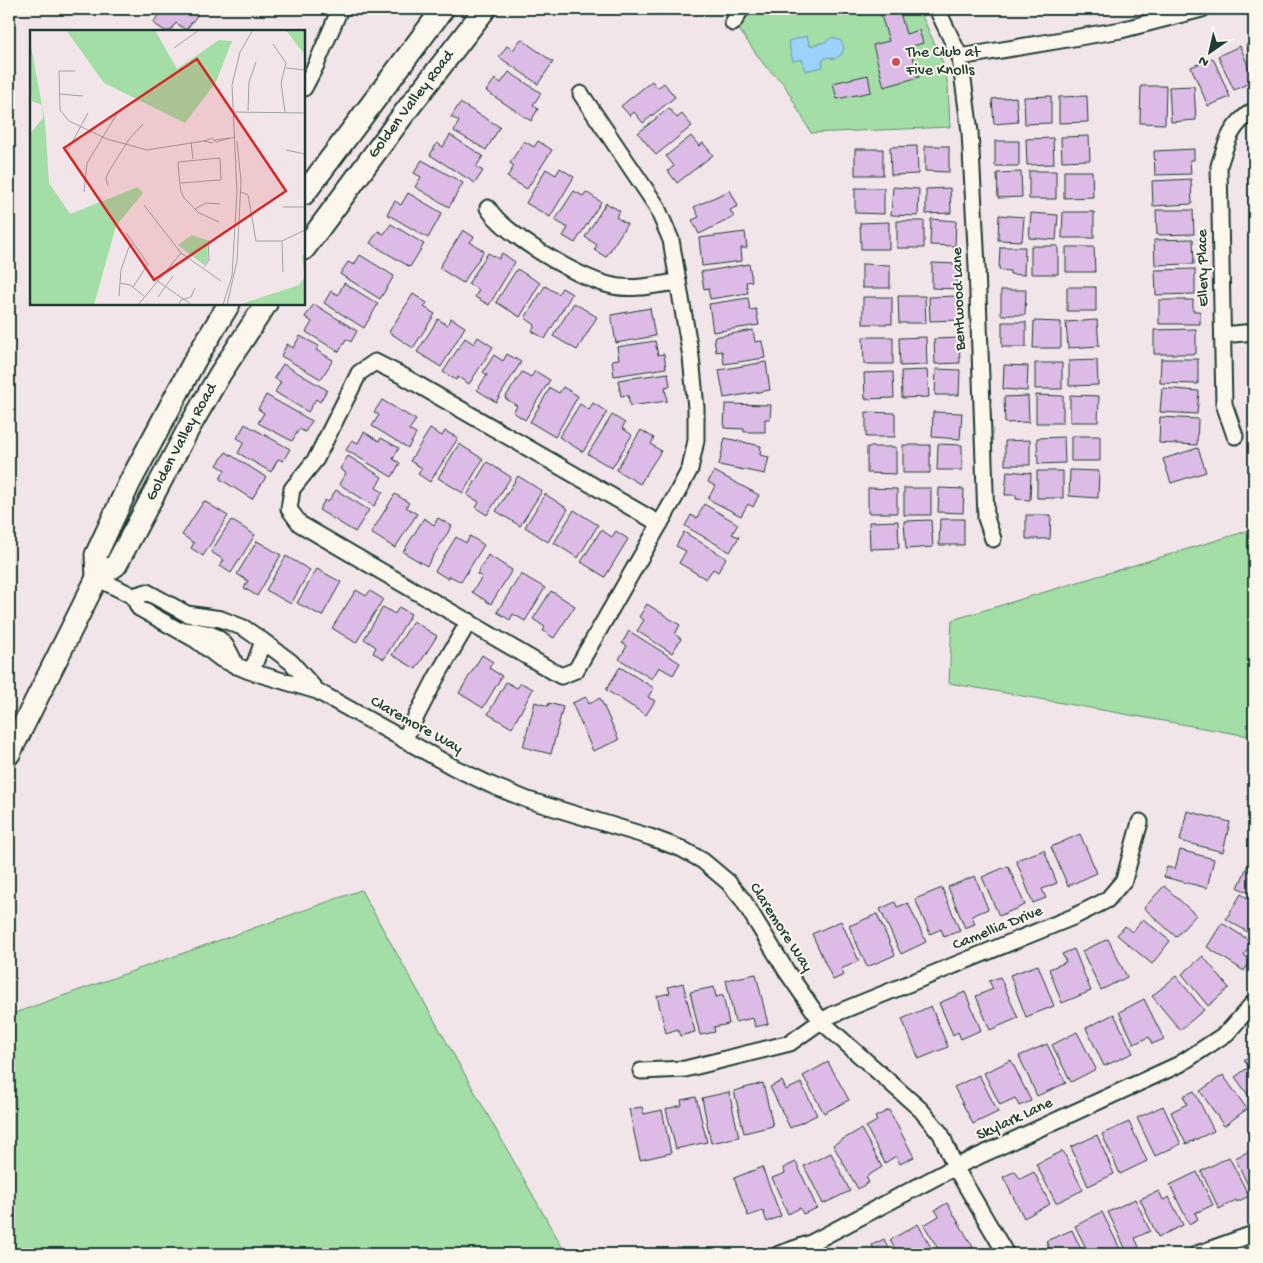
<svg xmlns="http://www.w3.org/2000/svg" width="1263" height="1263" font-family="'Gochi Hand',sans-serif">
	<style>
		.green { fill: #a2dea5; stroke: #608e6c }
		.water { fill: #9cd3fb; stroke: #6a97ab }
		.building { fill: #dcbbe6; stroke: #1f3d34 }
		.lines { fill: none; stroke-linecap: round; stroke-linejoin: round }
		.street-casing { stroke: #1f3d34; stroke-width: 19 }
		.secondary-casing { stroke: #1f3d34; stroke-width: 25 }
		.street { stroke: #fbf7ec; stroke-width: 15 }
		.secondary { stroke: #fbf7ec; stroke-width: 21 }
		.poi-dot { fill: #d1495b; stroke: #fbf7ec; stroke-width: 2 }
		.labels { text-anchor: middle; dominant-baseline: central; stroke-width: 4; stroke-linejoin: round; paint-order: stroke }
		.poi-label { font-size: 16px; fill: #1f3d34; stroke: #fbf7ec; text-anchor: start }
		.street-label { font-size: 16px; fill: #1f3d34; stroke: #fbf7ec }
		.inset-road { fill: none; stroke: #9ea2a1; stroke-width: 1 }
		.view { fill: #d62828; fill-opacity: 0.15; stroke: #d62828; stroke-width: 2.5 }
		.inset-edge { fill: none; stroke: #1f3d34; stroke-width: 2.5 }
	</style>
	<rect width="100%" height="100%" fill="#f2e5ea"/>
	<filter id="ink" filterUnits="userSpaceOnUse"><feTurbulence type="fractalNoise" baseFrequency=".02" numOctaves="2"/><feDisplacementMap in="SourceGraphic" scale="10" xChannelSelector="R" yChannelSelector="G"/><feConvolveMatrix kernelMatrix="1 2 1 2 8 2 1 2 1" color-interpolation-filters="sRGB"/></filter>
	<g filter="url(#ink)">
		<path class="green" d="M749,9H919L943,63L948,85L950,127L811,133L784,84L765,66L738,28Z
			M1254,529V737L949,683L952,620Z
			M361,890L566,1254H9V1015Z"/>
		<path class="water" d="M807,36L810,46L825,42L833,37L841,41L844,47L842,54L835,59L827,57L822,61L823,67L805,71L802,59L793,61L788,41Z"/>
		<path class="building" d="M163,9H199L201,10L186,30L176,23L170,31H165L153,23Z
			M893,9H899L906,34L919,30L923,43L910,47L919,77L884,87L873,45L889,41L880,12Z
			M521,39L553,62L538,84L499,57L507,46L513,50Z
			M1254,41V64L1246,45Z
			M1240,46L1254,81L1234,90L1218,56Z
			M1213,58L1230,97L1208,106L1191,67Z
			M509,72L541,93L533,105L538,109L531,121L486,91L495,79L501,83Z
			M868,75L871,92L837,99L833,83Z
			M652,81L657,88L664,83L675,97L643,123L634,112L630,116L621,106Z
			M1141,86H1166L1165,124L1140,123Z
			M1194,86L1196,120L1171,122L1169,87Z
			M1051,96V123L1025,124L1024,97Z
			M1087,96L1088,122L1059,123V97Z
			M1016,97L1018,122L994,124L992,99Z
			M460,103L500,127L486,150L454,131L459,121L451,117Z
			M669,108L677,118L682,114L692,126L656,155L638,133Z
			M450,135L483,156L476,167L483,171L475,183L430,155L437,143L443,147Z
			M691,136L699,146L703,143L713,155L677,183L668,171L674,166L666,156Z
			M1089,136L1090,160L1062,161L1061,137Z
			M1053,138L1054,164L1027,165L1026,139Z
			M524,141L534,147L538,141L552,150L527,189L507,177L514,166L510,163Z
			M995,141H1019V166H995Z
			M917,146L918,174L891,175L890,147Z
			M925,146H949V172L925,171Z
			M855,149H883V175H855Z
			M1194,149V160H1190L1191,174L1155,175L1154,151Z
			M1253,158H1254V182H1248V172H1253Z
			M422,160L463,183L449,207L415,187L421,177L414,173Z
			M560,168L574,177L550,217L526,203L546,169L556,175Z
			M1029,171H1056V199H1029Z
			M1064,171H1092L1093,197L1064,198Z
			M1021,172L1022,197L998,198L997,173Z
			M1191,179L1192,204L1153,206L1152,181Z
			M893,187L919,189L918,216L891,215Z
			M855,188H884V214L855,213Z
			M950,188L951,213L926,214V189Z
			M1250,189H1254V213H1250Z
			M730,190L738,206L730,210L734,217L699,234L692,220L699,217L694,207Z
			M574,191L583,196L586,192L601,202L575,243L563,236L568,228L555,220Z
			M408,193L442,213L428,238L387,214L395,201L401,205Z
			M606,203L620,211L616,217L627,224L606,257L594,250L597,245L585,237Z
			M1156,210H1193L1194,234L1157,235Z
			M1063,212H1094V238H1062Z
			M1031,213L1058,215L1056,240L1029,238Z
			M999,215L1024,217L1022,241L998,240Z
			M931,219L956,221L955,246L930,245Z
			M1251,219H1254V243H1252Z
			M897,221H924V248H897Z
			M889,222V249H861L860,223Z
			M391,224L424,244L410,267L370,243L378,231L384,234Z
			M463,230L474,237L470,242L484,251L463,283L439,268Z
			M745,232L747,248H741L742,261L702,266L699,238Z
			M1193,239L1194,264L1155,265L1154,240Z
			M1031,246H1058V274H1031Z
			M1000,247H1025L1024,275L1010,274V271L999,270Z
			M1066,247H1094L1095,272H1066Z
			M488,253L499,259L502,253L515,262L489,305L475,297L479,290L468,284Z
			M360,255L394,276L380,299L340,274L348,262L354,265Z
			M932,263L957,264V289L932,288Z
			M749,264L752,281L746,282L748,293L710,299L708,288L704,289L701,272Z
			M862,264L890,265V288H862Z
			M517,269L540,283L520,317L496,302Z
			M1195,269V294L1156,295L1155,270Z
			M344,283L378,304L364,328L324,303L331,291L338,295Z
			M545,286L558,294L562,288L572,294L545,339L532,331L535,325L525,318Z
			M1067,287H1096V311H1067Z
			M1001,290H1026L1025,315H1001Z
			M413,294L427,303L424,307L435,314L413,348L389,332Z
			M898,296H925L926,323H899Z
			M957,296L958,320L930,321L929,297Z
			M863,297H892V324H863Z
			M748,298L750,310L756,309L759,325L713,332L709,304Z
			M1159,300H1193V311H1200V324H1159Z
			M574,303L597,317L577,350L553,336Z
			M314,304L357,331L351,342L346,339L339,352L306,332L312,322L305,317Z
			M650,308L655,336L616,343L611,315Z
			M451,318L465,327L441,367L417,352L438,319L447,325Z
			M1097,320L1099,346L1068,348L1066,322Z
			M1034,321L1061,322V348H1033Z
			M1002,322H1026V347H1002Z
			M1196,329V354H1154V330Z
			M753,330L755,342L762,341L765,358L724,364L722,351L716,352L714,337Z
			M300,336L319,346L316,350L333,360L321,379L281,356L287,344L293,348Z
			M478,337L493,347L469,384L458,377L456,380L443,372L465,338L474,344Z
			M863,337H893V364H864Z
			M926,337L927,365L900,366L899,338Z
			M959,338L960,363L935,364L934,339Z
			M655,341L658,355L664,354L666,368L614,376L612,360L619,359L617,347Z
			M507,354L521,362L496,402L477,390L487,375L483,372L494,355L503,361Z
			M1161,359H1198V384L1160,383Z
			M1097,360L1098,385L1069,386V361Z
			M766,362L770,390L724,398L719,370Z
			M1035,363H1062V389H1035Z
			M283,364L327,390L320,402L316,399L308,412L275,392L281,382L274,378Z
			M1004,365L1028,366L1027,391L1003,389Z
			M936,369L960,370L959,395H935Z
			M927,370L929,397L902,398L901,371Z
			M535,371L550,380L525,420L513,412L517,406L505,398L522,372L531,377Z
			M893,372L894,398L865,399L864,373Z
			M668,373L670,386L665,387L667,401L630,406L628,395L621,396L618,380Z
			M563,387L578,396L555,437L530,422L550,388L559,393Z
			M1162,388L1199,391L1197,414L1160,412Z
			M266,395L312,421L305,432L299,429L292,441L258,423L264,413L258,409Z
			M1036,395L1063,396V423H1036Z
			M1070,395L1099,396L1098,422H1070Z
			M1028,396L1029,422L1005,423L1004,397Z
			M382,400L416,420L409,430L416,434L408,448L372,426L379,415L374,412Z
			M593,403L607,412L583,452L559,437L580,404L589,410Z
			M725,404L771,405L770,419H765V432H744V429L724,428Z
			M866,412L895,413V437H866Z
			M933,412L962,413L960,439L932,437Z
			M612,415L625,423L622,428L632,435L612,468L588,454Z
			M1160,417L1198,419L1197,445L1159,443Z
			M245,424L290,449L283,461L278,459L271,472L238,453L244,442L237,438Z
			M430,429L442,436L445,431L458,438L430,482L418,474L422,468L410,461Z
			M641,430L654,438L651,444L661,451L640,484L616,470Z
			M364,432L379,441L381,438L399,448L393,459L400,463L392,477L346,450L352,440L358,443Z
			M1071,436H1100V461H1071Z
			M1064,437L1065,463L1038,464L1037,438Z
			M725,438L761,446L760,455L769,457L765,474L719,465Z
			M1030,440V465H1005V441Z
			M459,444L483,459L463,493L438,478Z
			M938,444L962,445V470H937Z
			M903,445H930V473H903Z
			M867,447H896V474L867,473Z
			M1198,448L1206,472L1171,483L1163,459Z
			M226,452L266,477L252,499L220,479L225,470L217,465Z
			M348,456L382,477L376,488L383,492L374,506L339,484L346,473L340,469Z
			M487,462L511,477L487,515L476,508L479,502L467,495Z
			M1070,470L1099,471L1098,498L1069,496Z
			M714,471L759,495L753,507L748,504L741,516L708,499L715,486L708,482Z
			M1007,471L1031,473L1030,500L1016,499V495H1005Z
			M1037,471H1063V498H1037Z
			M518,476L542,491L520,526L496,511Z
			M868,488L897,489V513H868Z
			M904,488H931V515H904Z
			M939,488L964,489L963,513L938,512Z
			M336,490L369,510L355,532L319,510L325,500L328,502Z
			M395,494L409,503L406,507L417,514L395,548L371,533Z
			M545,494L568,509L548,542L525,527Z
			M204,501L228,516L203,556L191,548L194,543L182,535Z
			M704,504L738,524L732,534L739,537L730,552L685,526L691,515L697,518Z
			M574,510L598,525L578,558L554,543Z
			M1026,515H1051L1050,539H1026Z
			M424,518L434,525L438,518L452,526L427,566L403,552Z
			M940,519H964V545H939Z
			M231,520L255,535L231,573L220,566L224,560L211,552Z
			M931,520L933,547L906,549L904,521Z
			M898,521L899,548L870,549L869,522Z
			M601,530L612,537L616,531L628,539L605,577L581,562Z
			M684,532L726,558L718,572L713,569L706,579L679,563L686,551L676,546Z
			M470,536L484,545L461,582L450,576L448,579L435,571L456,537L466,543Z
			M257,541L281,555L257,596L244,588L248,581L237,574Z
			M488,555L512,570L491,604L472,592L482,577L477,574Z
			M286,556L310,570L291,604L266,590Z
			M317,569L341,582L322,616L297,603Z
			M521,574L545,588L525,621L513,614L510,620L497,612Z
			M356,590L366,596L370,591L383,599L356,643L332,628Z
			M551,591L575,606L554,638L543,631L545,627L533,619Z
			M647,604L680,625L675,634L681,639L672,653L637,631L644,620L639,617Z
			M383,607L395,614L399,607L411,614L384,659L373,653L376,647L364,639Z
			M413,621L437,636L416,669L392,655Z
			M629,631L680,663L673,675L659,667L652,679L619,659L627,646L622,643Z
			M482,655L493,662L489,668L502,676L483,708L459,693Z
			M620,667L654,688L648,697L655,701L646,715L606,690Z
			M506,682L517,688L521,683L533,689L512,728L488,714Z
			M586,697L589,704L600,698L619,740L593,751L572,703Z
			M535,702L548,706L549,703L563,707L551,754L523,747Z
			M1187,811L1230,822L1223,852L1180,841Z
			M1080,834L1097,873L1068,886L1051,847Z
			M1044,850L1057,883L1042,889L1046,898L1033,903L1016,860Z
			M1180,850L1214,859L1207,888L1164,877L1167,867L1175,869Z
			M1250,860L1254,861V894L1238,888Z
			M1008,866L1025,905L999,916L982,877Z
			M975,876L988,909L972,916L975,924L965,928L948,887Z
			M1164,886L1196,915L1176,937L1144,908Z
			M942,888L960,931L944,937L941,929L930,934L915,899Z
			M1241,894L1254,902V936L1226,919Z
			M895,902L897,907L908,903L926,942L901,954L880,909Z
			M877,914L895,955L867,967L849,926Z
			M1143,919L1170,941L1152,964L1117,935L1125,926L1132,932Z
			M841,921L859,961L841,969L844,975L833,980L812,934Z
			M1222,923L1252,942L1244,955L1251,960L1244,971L1207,947Z
			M1108,939L1127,977L1101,990L1082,951Z
			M1074,949L1091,991L1062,1003L1049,969L1066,962L1062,954Z
			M1203,956L1229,988L1208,1006L1182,974Z
			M1038,965L1054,1006L1026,1017L1010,975Z
			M756,974L768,1024L755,1027L753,1018L735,1022L726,980Z
			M1176,976L1204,1010L1180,1030L1152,996Z
			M1000,977L1018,1018L990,1030L976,996L993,989L989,981Z
			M683,983L695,1032L680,1036L678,1029L666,1033L657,996L670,993L668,987Z
			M714,987L716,997L723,995L729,1024L714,1027L715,1032L700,1035L690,992Z
			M965,992L981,1030L961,1039L958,1032L953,1035L939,1003Z
			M1144,999L1164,1039L1152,1044L1149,1037L1134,1044L1119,1012Z
			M931,1006L948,1047L919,1059L902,1019Z
			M1114,1014L1133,1053L1104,1066L1086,1028Z
			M1077,1032L1096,1069L1071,1082L1052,1045Z
			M1047,1044L1066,1083L1037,1096L1019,1056Z
			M1254,1052V1103L1235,1077L1249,1067L1244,1060Z
			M1011,1060L1031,1101L1019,1106L1015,1098L1000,1105L984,1073Z
			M828,1062L849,1100L824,1113L803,1076Z
			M979,1075L998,1112L973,1124L954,1087Z
			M1223,1075L1247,1109L1224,1126L1200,1091Z
			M782,1081L786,1090L801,1083L817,1115L790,1128L770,1087Z
			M763,1083L773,1126L744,1133L734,1091Z
			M1194,1091L1214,1131L1186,1144L1171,1112L1187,1104L1183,1096Z
			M729,1092L739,1137L711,1143L702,1098Z
			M696,1097L707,1142L676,1149L666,1109L682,1105L681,1100Z
			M1163,1106L1181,1144L1155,1156L1137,1118Z
			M642,1107L644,1114L662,1110L671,1153L640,1160L629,1109Z
			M889,1110L914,1157L900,1164L896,1156L885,1163L866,1127L877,1121L875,1117Z
			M1129,1122L1147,1161L1120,1174L1102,1134Z
			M861,1129L882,1167L866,1177L869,1182L858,1189L833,1145Z
			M1097,1135L1114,1174L1088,1186L1071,1147Z
			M1254,1149V1193L1252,1194L1235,1158Z
			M1063,1151L1083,1190L1056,1203L1036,1164Z
			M831,1153L850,1191L823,1204L804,1166Z
			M1229,1157L1249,1196L1237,1202L1236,1200L1219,1209L1201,1171Z
			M796,1162L817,1208L803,1214L800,1208L788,1214L772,1178L785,1173L783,1168Z
			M762,1167L781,1216L767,1222L763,1211L748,1216L734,1178Z
			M1015,1171L1020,1179L1034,1172L1050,1204L1024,1218L1003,1177Z
			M1197,1172L1213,1205L1195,1213L1198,1219L1189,1224L1170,1185Z
			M1159,1191L1163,1200L1169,1197L1183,1225L1158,1237L1140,1199Z
			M1135,1199L1150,1231L1135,1238L1139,1247L1127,1252L1108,1212Z
			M947,1203L973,1247L960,1254H941L924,1225L939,1216L935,1210Z
			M1102,1212L1122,1253L1119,1254H1089L1075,1226Z
			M918,1224L934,1253L898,1254L890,1240Z
			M1072,1230L1083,1254H1052L1046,1241Z
			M884,1239L891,1254H868L875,1251L872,1245Z"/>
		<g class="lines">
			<g class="street-casing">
				<path id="street" d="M937,9L960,57L970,132L977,267L986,518L993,539
					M733,23L741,9
					M960,57L1121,30L1202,9
					M304,88L316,65L340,9
					M581,94L656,205L671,240L691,357L696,408V440L690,469L674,499L576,670L561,676L300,524L289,509L292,489L316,459L359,373L375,362L403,376L660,524
					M488,208C505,235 578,277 609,285C631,291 655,285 677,282
					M1223,335L1254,332
					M1235,436L1224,404L1219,166C1227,140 1231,125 1254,110
					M97,578L133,596L139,608L196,640L221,659L249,671L255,663L263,641L244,628L221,619L187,614L147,592L133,596
					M183,630C216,633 223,635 236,666
					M249,671L317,691L291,662L263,641
					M317,691L455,768L491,785L528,800L650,837L682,849L703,861L728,882L743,900L787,972L821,1021L921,1110L941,1134L955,1167L1006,1254
					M404,740L436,678L469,621
					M641,1071L685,1069L790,1043L821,1021L834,1014L1073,917L1107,900L1124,880L1140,822
					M779,1254L811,1243L955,1167L1180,1064L1227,1033L1254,1002
					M1197,1254L1253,1234"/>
			</g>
			<g class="secondary-casing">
				<g id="secondary">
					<path d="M304,194L443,9"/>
					<path id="s1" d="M304,249L406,111L485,9"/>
					<path d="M97,578L96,555L130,482L195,360L229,304"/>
					<path id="s2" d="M9,754L97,578L116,565L190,426L220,374L266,304"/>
				</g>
			</g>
			<use href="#street" class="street"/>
			<use href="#secondary" class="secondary"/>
		</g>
	</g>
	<circle class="poi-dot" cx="896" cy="62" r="5"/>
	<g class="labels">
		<g class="poi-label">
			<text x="906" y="53">The Club at<tspan x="906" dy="18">Five Knolls</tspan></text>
		</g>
		<g class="street-label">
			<text stroke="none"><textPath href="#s1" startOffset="180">Golden Valley Road</textPath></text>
			<text transform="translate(1204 268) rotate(-91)">Ellery Place</text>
			<text transform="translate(960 299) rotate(-92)">Bentwood Lane</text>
			<text stroke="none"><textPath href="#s2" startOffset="359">Golden Valley Road</textPath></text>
			<text transform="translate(416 726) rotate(29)">Claremore Way</text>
			<text transform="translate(780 928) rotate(57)">Claremore Way</text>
			<text transform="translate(998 929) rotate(-22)">Camellia Drive</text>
			<text transform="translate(1015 1120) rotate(-25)">Skylark Lane</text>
		</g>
	</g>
	<g transform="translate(30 30)">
		<rect width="275" height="275" fill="#f2e5ea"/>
		<path d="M36,0H125L147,39L189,10L202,11L186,52L155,93L74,53ZM256,0H275V24L267,15ZM0,11L15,91L19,153L40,184L108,157L113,163L86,196L64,275H0V104L13,88L12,75L2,71L0,58ZM162,205L177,210L178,230L174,235L148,215ZM275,222V275H208L269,255L275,247L272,227Z" fill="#a2dea5"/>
		<path class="inset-road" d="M243,14L256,33L251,53L255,82M144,18L169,0M256,38L275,40M45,41H29L30,80L39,91L77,109L117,120L174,111M29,64L53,66M218,81L219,52L226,32M203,82L275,83M183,108L174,111L183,113M200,108L183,110L186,112L205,107M161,112L163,129M38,120L58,83M256,120L275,124M150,153L191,150L190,128L148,132L150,156L151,161L154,168L169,183L189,192M78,156L76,148L79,141L100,108L113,94M54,162L57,133L87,84M211,162L218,165L226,211H252L275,200M114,175L151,223L191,251M253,177H275M165,179L176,173L190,174M96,203L118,234L103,257M252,211L253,242M174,237L179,230L178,210M126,250L162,275M90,253L100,255L114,266M89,266L91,240L99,217L104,213M128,267L143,246M108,275L151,223M149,275L151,270L161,267L165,258M193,275L202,246L207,162L202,55L210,22L223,0M197,275L207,231L211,151L207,111"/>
		<path class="view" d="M167,29L256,161L124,250L34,118Z"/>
		<rect width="275" height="275" class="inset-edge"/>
	</g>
	<rect width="1263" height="1263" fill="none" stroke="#fbf7ec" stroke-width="30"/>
	<rect x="15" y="15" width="1233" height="1233" fill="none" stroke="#1f3d34" stroke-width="2" filter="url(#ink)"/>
	<g transform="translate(1210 52) rotate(214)" stroke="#fbf7ec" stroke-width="4" paint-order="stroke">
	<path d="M0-4L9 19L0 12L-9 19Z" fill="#1f3d34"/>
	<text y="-8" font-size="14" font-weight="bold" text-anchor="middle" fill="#1f3d34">N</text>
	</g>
</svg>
